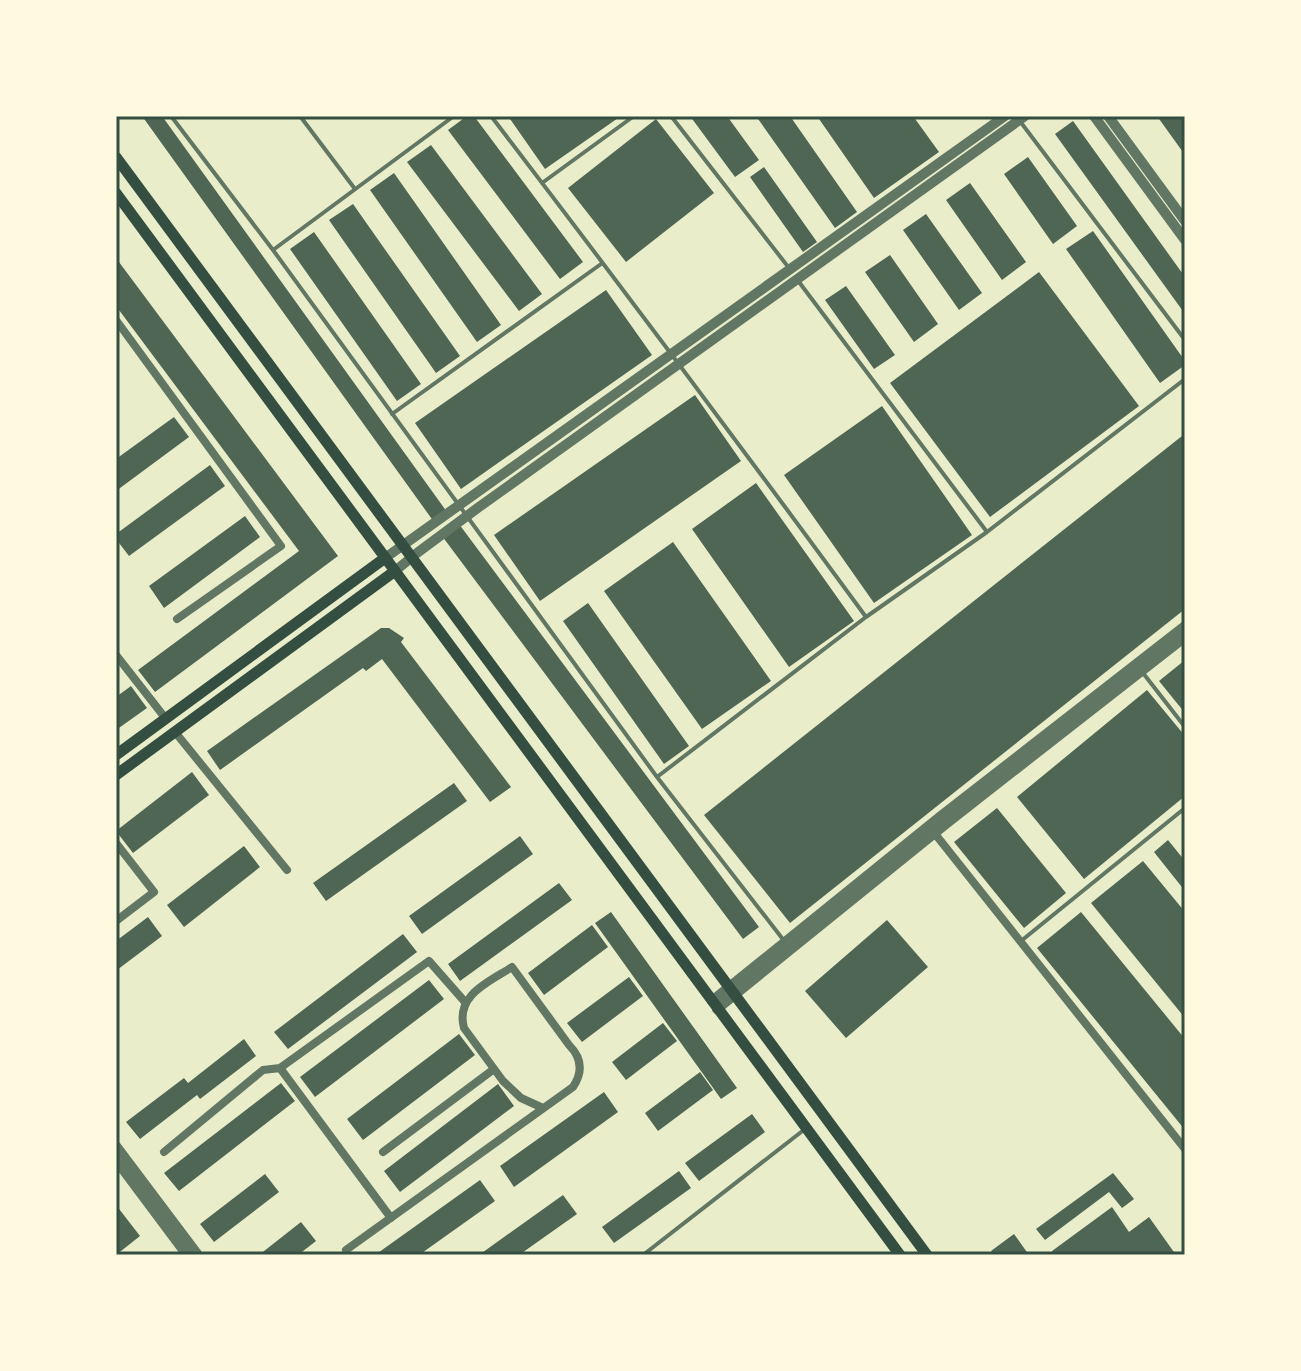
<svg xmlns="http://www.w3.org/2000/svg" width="1301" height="1371" font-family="'Source Sans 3',sans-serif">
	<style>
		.building { fill: #4f6655 }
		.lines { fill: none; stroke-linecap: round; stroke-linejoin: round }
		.service { stroke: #617663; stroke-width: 4 }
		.minor { stroke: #617663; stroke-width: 8 }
		.tertiary { stroke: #617663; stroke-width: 10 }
		.secondary { stroke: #344e41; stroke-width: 11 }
		.neatline { fill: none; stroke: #344e41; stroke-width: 3 }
	</style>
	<rect width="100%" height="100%" fill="#e9edc9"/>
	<path class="building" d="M142,116H162L447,512L434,522Z
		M467,116H474L583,262L560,279L448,130Z
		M508,116H621L545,169Z
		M690,116H727L759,160L735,177Z
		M756,116H790L857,212L835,228Z
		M817,116H913L939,152L874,198Z
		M1157,116H1185V155Z
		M656,119L714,193L626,262L568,188Z
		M1073,121L1185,277V314L1055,134Z
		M431,145L542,294L519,311L407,162Z
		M1028,157L1077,226L1053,244L1004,174Z
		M764,167L817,242L803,252L750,177Z
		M394,173L501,325L477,342L370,190Z
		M970,183L1026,262L1002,280L946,200Z
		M353,204L460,356L436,373L329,220Z
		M926,214L982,293L959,310L903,230Z
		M1093,231L1185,361V365L1160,383L1066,249Z
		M314,232L421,384L397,401L290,249Z
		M890,255L938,324L914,342L865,272Z
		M116,258L338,556L155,692L138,670L299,551L116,306Z
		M1039,272L1139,406L990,517L890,383Z
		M846,286L895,355L874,369L825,300Z
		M606,290L652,355L461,489L415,423Z
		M695,395L741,461L540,601L494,535Z
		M882,406L972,535L874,603L784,475Z
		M174,417L189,437L116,491V459Z
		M1182,436L1185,440V609L790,923L704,815Z
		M210,465L225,486L129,556L116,539V534Z
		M756,483L854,621L789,667L692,529Z
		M245,516L260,537L164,608L149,586Z
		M459,524L759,927L743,939L442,536Z
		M673,542L771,681L702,729L604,591Z
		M588,603L689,746L664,764L563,621Z
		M381,628H389L404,638L401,642L511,787L490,802L382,659L366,671L363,668L220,770L207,751Z
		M1185,660V713L1159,681Z
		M131,686L147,708L116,730V697Z
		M1147,690L1185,736V796L1084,879L1017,797Z
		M192,772L209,795L133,853L116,831Z
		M454,783L467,801L326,901L313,883Z
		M997,808L1066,893L1024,928L954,842Z
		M520,836L533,854L422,934L409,916Z
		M1168,840L1185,861V891L1154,852Z
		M244,846L260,867L184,927L167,905Z
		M1143,861L1185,912V1018L1091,903Z
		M559,883L572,900L460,981L448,964Z
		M611,912L737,1088L721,1099L595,923Z
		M1081,912L1185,1039V1130L1037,948Z
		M148,917L162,936L117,970L116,941Z
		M887,920L928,967L846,1038L805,991Z
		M592,925L608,947L544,995L528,973Z
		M403,934L417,952L288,1049L274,1032Z
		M629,977L643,996L582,1042L567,1023Z
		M429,980L444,999L315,1097L300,1077Z
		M663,1023L677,1041L626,1080L612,1062Z
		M459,1034L475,1055L363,1140L347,1119Z
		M244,1039L256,1056L200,1099L197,1095L140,1139L126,1122L184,1078L188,1083Z
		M700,1072L713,1090L658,1131L645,1113Z
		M281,1083L295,1101L179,1191L164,1173Z
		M498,1084L514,1106L400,1192L384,1171Z
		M604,1092L618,1112L514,1187L500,1166Z
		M752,1114L765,1132L699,1181L685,1163Z
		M679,1171L691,1188L614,1243L602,1227Z
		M1113,1173L1134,1199L1122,1208L1109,1192L1045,1240L1036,1229Z
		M265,1174L279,1192L214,1242L200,1224Z
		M480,1180L495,1201L419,1255H375Z
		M563,1195L577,1214L519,1255H479Z
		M116,1205L140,1236L116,1255Z
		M1112,1207L1129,1232L1149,1217L1176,1255H1054L1052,1251Z
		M301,1222L316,1241L298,1255H259Z
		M1014,1234L1029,1255H994L991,1251Z"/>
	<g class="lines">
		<path class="service" d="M171,116L273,250L657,777L785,942
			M300,116L355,189
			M491,116C618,282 743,449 866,617
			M671,116L789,268
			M1016,116L1185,340
			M542,183L634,116
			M273,250L454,116
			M799,282L987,532
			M392,414L601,264
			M1143,673L1185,727
			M657,777L866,617L987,532L1185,379
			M1021,941L1185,808
			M643,1255L805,1129"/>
		<path class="minor" d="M116,320L281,546L177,619
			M116,655L166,719
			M175,732L287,870
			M932,830L1185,1149
			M116,843L154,892L116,921
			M280,1068L391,1218
			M164,1152L263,1070L280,1068L429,961L465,1002
			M383,1152L494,1069
			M346,1250L573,1087C583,1072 582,1058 569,1045L512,967C489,982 455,995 464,1028L503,1081L521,1098L543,1108"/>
		<path class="tertiary" d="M1094,116L1185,240
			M1108,116L1185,221
			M385,558L1005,116
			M395,571L417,553L479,507L1025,116
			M712,1001L941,816L1185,626
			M717,1009L947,823L1185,637
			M116,1146L198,1255
			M116,1160L187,1255"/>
		<path class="secondary" d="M116,157L927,1255
			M116,193L900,1255
			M116,755L385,558
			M116,775L395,571"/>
	</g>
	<rect width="1301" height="1371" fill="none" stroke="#fefae0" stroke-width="236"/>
	<rect x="118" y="118" width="1065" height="1135" class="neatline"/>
</svg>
